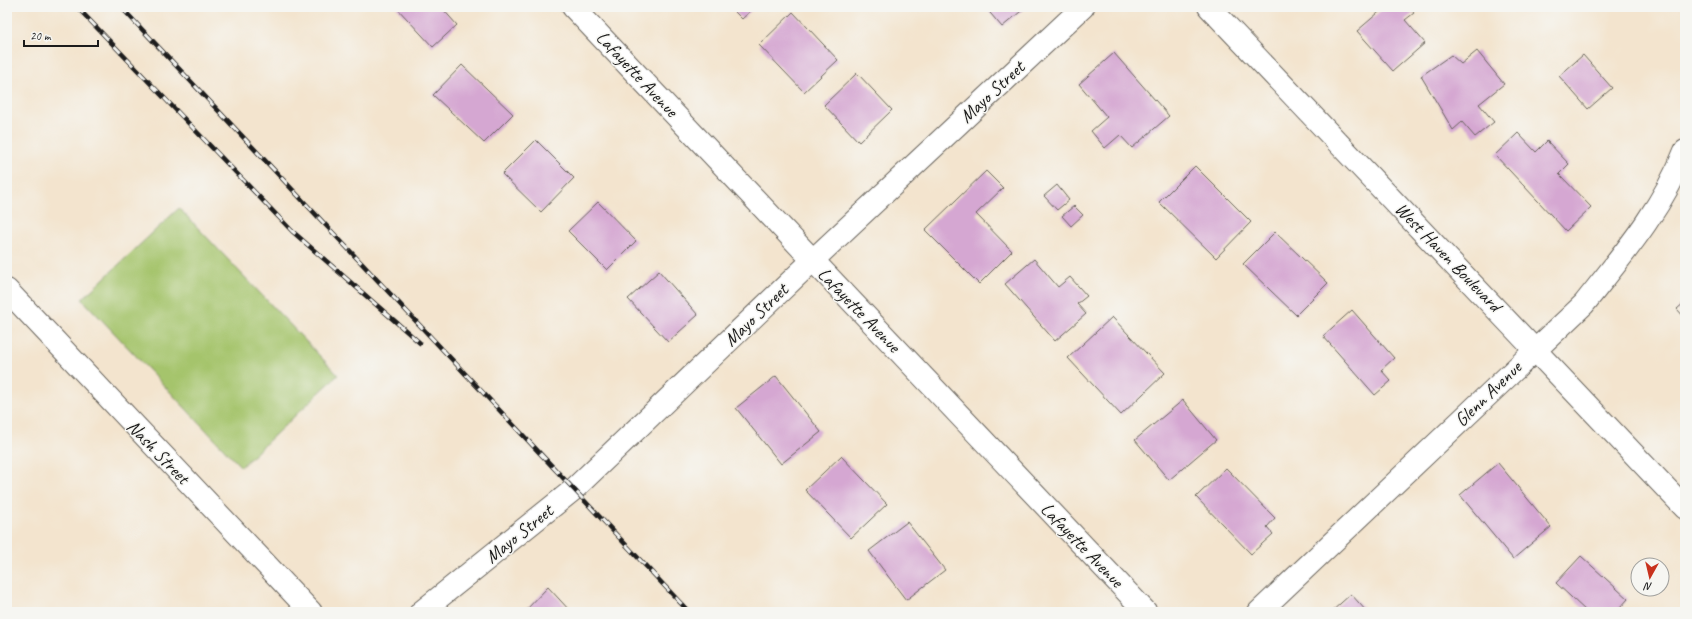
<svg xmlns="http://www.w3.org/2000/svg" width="1692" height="619" font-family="Caveat,sans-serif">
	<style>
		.green { fill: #a5c46c; stroke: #607044 }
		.building { fill: #d5a7d2 }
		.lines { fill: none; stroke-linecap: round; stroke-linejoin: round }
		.minor-casing { stroke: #67625a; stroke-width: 24 }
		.tertiary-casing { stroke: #67625a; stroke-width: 24 }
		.minor { stroke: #fff; stroke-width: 22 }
		.tertiary { stroke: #fff; stroke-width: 22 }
		.rail-casing { stroke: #1c1c1c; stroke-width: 4.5 }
		.rail { stroke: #f6f6f2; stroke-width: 3; stroke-dasharray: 9; stroke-linecap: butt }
		.labels { text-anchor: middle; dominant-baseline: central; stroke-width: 3; stroke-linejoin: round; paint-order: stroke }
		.street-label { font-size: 19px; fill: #1c1c1c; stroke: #f6f6f2 }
	</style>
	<rect width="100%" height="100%" fill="#f6f6f2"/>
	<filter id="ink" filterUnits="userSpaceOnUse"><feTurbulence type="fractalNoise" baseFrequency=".025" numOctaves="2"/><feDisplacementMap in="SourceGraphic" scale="8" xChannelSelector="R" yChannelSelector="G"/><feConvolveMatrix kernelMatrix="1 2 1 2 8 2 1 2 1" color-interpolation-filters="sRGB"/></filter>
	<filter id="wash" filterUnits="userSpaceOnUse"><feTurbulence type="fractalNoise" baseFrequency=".012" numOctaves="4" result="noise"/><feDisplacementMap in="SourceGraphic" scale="16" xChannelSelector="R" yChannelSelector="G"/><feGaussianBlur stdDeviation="0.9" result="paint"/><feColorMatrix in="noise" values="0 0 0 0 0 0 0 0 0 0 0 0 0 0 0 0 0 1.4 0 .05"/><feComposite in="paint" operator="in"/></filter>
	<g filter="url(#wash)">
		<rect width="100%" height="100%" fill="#f3e4ce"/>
		<path class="green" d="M179,208L338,375L241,467L82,299Z"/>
		<g id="blocks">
			<path class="building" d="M396,7H441L457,25L433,47Z
				M730,7H755L742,19Z
				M985,7H1026L1002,27Z
				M1385,7H1409L1414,13L1405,20L1425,43L1393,71L1357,31Z
				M793,12L838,60L804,92L759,45Z
				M1477,51L1504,84L1479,104L1494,122L1475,137L1462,122L1453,130L1421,76L1451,55L1461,64Z
				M1114,53L1169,116L1132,148L1120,135L1105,148L1091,131L1107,117L1079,84Z
				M1583,55L1612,88L1588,109L1559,76Z
				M462,65L513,114L484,143L433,95Z
				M857,73L892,110L859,142L824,105Z
				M1518,133L1536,152L1547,141L1569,164L1559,174L1591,207L1566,231L1495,155Z
				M536,140L574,178L541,212L502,174Z
				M1195,166L1251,222L1216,258L1159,202Z
				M986,171L1003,188L976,214L1012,251L979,284L925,230Z
				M1057,185L1069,200L1057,210L1044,196Z
				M598,202L636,241L607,270L568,231Z
				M1074,206L1083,215L1071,226L1062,216Z
				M1275,232L1328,283L1296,315L1243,264Z
				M1034,259L1058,287L1070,277L1087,296L1077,304L1086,314L1055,341L1005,284Z
				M659,271L698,315L668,342L628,299Z
				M1685,302V318L1677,309Z
				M1352,310L1394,358L1381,370L1391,381L1375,395L1323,336Z
				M1112,317L1165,373L1121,415L1068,358Z
				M776,376L821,432L781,464L736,408Z
				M1183,400L1216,440L1169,480L1135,440Z
				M841,456L887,504L851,538L805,490Z
				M1498,463L1551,527L1513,559L1460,495Z
				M1226,468L1275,518L1267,527L1273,534L1251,554L1196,497Z
				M907,522L945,570L906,600L869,551Z
				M1581,556L1628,599L1620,608L1624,612H1587L1556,583Z
				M548,587L571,612H524Z
				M1351,594L1367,612H1331Z"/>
		</g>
	</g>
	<g filter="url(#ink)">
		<use href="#blocks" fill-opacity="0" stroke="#67625a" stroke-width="1"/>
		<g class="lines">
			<g class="minor-casing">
				<path id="minor" d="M573,7L1146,612
					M1259,612L1584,304C1622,256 1663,208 1685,151"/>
			</g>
			<g class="tertiary-casing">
				<path id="tertiary" d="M1209,7L1685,508
					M7,290L311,612
					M421,612L573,490L812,261L1083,7"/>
			</g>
			<use href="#minor" class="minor"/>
			<use href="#tertiary" class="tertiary"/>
			<g class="rail-casing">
				<path id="rail" d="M77,7L292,231L420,343
					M121,7L689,612"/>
			</g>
			<use href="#rail" class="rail"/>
		</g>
	</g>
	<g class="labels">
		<g class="street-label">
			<text transform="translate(637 74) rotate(47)">Lafayette Avenue</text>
			<text transform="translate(992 92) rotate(-43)">Mayo Street</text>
			<text transform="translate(1448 257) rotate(46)">West Haven Boulevard</text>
			<text transform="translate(859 310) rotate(46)">Lafayette Avenue</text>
			<text transform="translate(756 315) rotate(-44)">Mayo Street</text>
			<text transform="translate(1488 394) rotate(-44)">Glenn Avenue</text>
			<text transform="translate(158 452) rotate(46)">Nash Street</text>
			<text transform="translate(519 534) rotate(-39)">Mayo Street</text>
			<text transform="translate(1082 545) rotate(46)">Lafayette Avenue</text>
		</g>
	</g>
	<rect width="1692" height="619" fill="none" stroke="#f6f6f2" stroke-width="24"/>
	<g transform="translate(1650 577) rotate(188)"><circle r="19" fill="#f6f6f2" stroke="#9f9f9c"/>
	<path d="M0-3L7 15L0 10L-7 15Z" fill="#c8321e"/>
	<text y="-6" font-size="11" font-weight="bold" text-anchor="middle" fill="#1c1c1c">N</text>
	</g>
	<path d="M24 40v6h74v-6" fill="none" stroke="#1c1c1c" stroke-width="2"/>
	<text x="30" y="40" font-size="12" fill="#1c1c1c" stroke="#f6f6f2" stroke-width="3" paint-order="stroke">20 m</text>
</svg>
